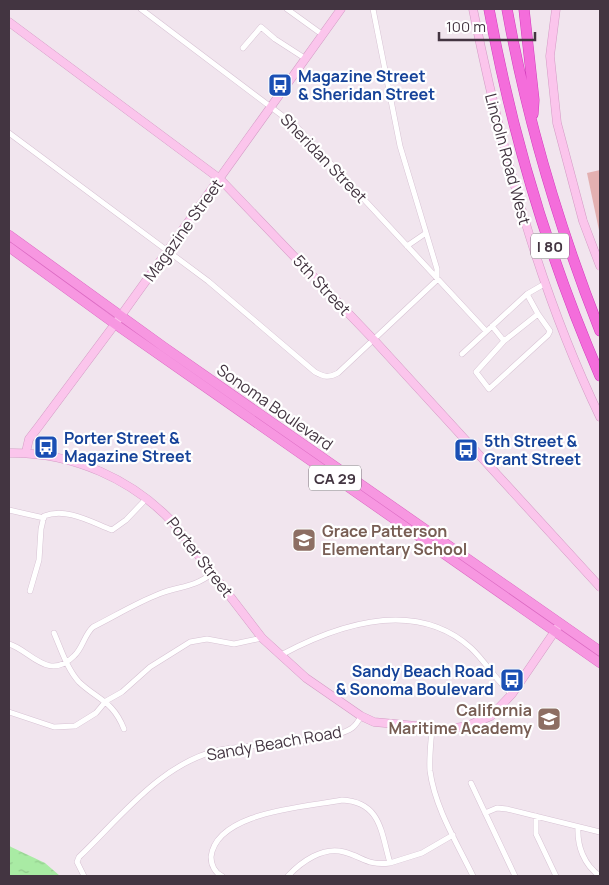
<svg xmlns="http://www.w3.org/2000/svg" width="609" height="885" font-family="Manrope,sans-serif">
	<style>
		.grass { fill: #e3b0b1 }
		.water { fill: url(#water-ripples) }
		.lines { fill: none; stroke-linecap: round; stroke-linejoin: round }
		.street-casing { stroke: #d7c2d3; stroke-width: 6 }
		.secondary-casing { stroke: #d49bc5; stroke-width: 9 }
		.primary-casing { stroke: #db69c2; stroke-width: 10 }
		.highway-casing { stroke: #d23dbb; stroke-width: 11 }
		.street { stroke: #fff; stroke-width: 5 }
		.secondary { stroke: #fbc5ec; stroke-width: 8 }
		.primary { stroke: #f797e1; stroke-width: 9 }
		.highway { stroke: #f46ddb; stroke-width: 10 }
		.labels { text-anchor: middle; dominant-baseline: central; stroke-width: 4.5; stroke-linejoin: round; paint-order: stroke }
		.shield { fill: #fff; stroke: #7b727a; stroke-width: 1 }
		.shield-label { font-size: 15px; font-weight: bold; fill: #433541 }
		.transit-label { font-size: 16px; font-weight: bold; fill: #164399; stroke: #fff; text-anchor: start }
		.street-label { font-size: 16px; fill: #433541; stroke: #fff }
		.education-label { font-size: 16px; font-weight: bold; fill: #785e54; stroke: #fff; text-anchor: start }
	</style>
	<defs>
		<pattern id="water-ripples" width="26" height="14" patternUnits="userSpaceOnUse" patternTransform="scale(1.25)"><rect width="26" height="14" fill="#a9eba4"/><path d="M2 4q2-2 4 0t4 0M15 11q2-2 4 0t4 0" fill="none" stroke="#93ca8e"/></pattern>
	</defs>
	<rect width="100%" height="100%" fill="#f1e5ee"/>
	<path class="grass" d="M600,170V235L587,173Z"/>
	<path class="water" d="M9,846L45,863L60,876H9Z"/>
	<g class="lines">
		<g class="street-casing">
			<path id="street" d="M141,9L296,126L486,331
				M287,9L323,35
				M243,48L261,27L275,39L306,59
				M9,133L208,281L315,372C324,377 329,378 338,373L437,280V269L400,146L373,9
				M407,246L426,233
				M527,294L538,314L504,341L476,372L489,389L548,335L550,331L538,314
				M492,326L504,341
				M462,354L527,294L546,283
				M9,510L44,518
				M30,591L39,560L41,529L44,516C66,507 91,522 112,530L126,520L147,498
				M54,633C61,649 67,669 79,682C98,700 113,701 124,729
				M9,644C30,650 48,682 74,656C83,648 84,635 93,627C115,616 136,603 159,594C182,585 191,589 213,573
				M281,655C339,624 415,598 471,648C486,662 496,681 512,694
				M9,712L54,727L75,726L96,713L106,701L122,692L150,667L190,642L207,639L234,644L262,638
				M432,728C431,742 429,757 430,771C435,808 457,843 473,876
				M471,783L515,876
				M485,813L497,808L507,809L600,832
				M536,816V834L556,876
				M578,827C577,846 584,865 600,876
				M390,863L422,853L453,835
				M84,876L77,862L79,857C120,818 162,762 220,750C249,744 331,743 352,728C356,725 359,720 361,716
				M222,876C215,873 211,865 211,857C216,811 308,807 342,800C381,802 381,832 390,863C368,866 363,857 344,852C323,846 301,862 288,876"/>
		</g>
		<g class="secondary-casing">
			<path id="secondary" d="M473,9C501,148 538,288 600,417
				M556,9L550,56L557,123L583,221L600,266
				M9,22L220,179L374,340L600,587
				M26,452L29,439L39,426L115,324L341,9
				M9,453C72,452 134,479 176,526L262,638L306,678L361,716L374,722L449,729L467,726L491,716L512,694L557,628"/>
		</g>
		<g class="primary-casing">
			<path id="primary" d="M9,235L164,347L600,651
				M9,247L115,324L600,663"/>
		</g>
		<g class="highway-casing">
			<path id="highway" d="M489,9C512,135 549,258 600,376
				M507,9C527,120 559,227 600,331
				M524,9L534,100L533,114"/>
		</g>
		<use href="#street" class="street"/>
		<use href="#secondary" class="secondary"/>
		<use href="#primary" class="primary"/>
		<use href="#highway" class="highway"/>
	</g>
	<defs>
		<g id="bus-square" transform="scale(1.25)"><rect x="-9" y="-9" width="18" height="18" rx="4" fill="#1a4fb4" stroke="#fff"/><path d="M-5-6H5V4H4V6H2V4H-2V6H-4V4H-5ZM-3.5-4V0h7V-4ZM-3.5 1.2v1.5H-2V1.2ZM2 1.2v1.5H3.5V1.2Z" fill="#fff"/></g>
		<g id="school-square" transform="scale(1.25)"><rect x="-9" y="-9" width="18" height="18" rx="4" fill="#8d6e63" stroke="#fff"/><path d="M0-5L7-2L0 1L-7-2ZM-4 1L0 2.5L4 1V4Q0 6-4 4Z" fill="#fff"/></g>
		<g id="university-square" transform="scale(1.25)"><rect x="-9" y="-9" width="18" height="18" rx="4" fill="#8d6e63" stroke="#fff"/><path d="M0-5L7-2L0 1L-7-2ZM-4 1L0 2.5L4 1V4Q0 6-4 4Z" fill="#fff"/></g>
	</defs>
	<g fill-rule="evenodd">
		<use href="#bus-square" x="280" y="85"/>
		<use href="#bus-square" x="46" y="447"/>
		<use href="#bus-square" x="466" y="450"/>
		<use href="#school-square" x="304" y="540"/>
		<use href="#bus-square" x="512" y="680"/>
		<use href="#university-square" x="549" y="719"/>
	</g>
	<g class="labels">
		<g class="shield">
			<rect x="531" y="233.5" width="38" height="25" rx="4"/>
			<rect x="309" y="465.5" width="52" height="25" rx="4"/>
		</g>
		<g class="shield-label">
			<text x="550" y="246">I 80</text>
			<text x="335" y="478">CA 29</text>
		</g>
		<g class="transit-label">
			<text x="298" y="76">Magazine Street<tspan x="298" dy="18">&amp; Sheridan Street</tspan></text>
			<text x="64" y="438">Porter Street &amp;<tspan x="64" dy="18">Magazine Street</tspan></text>
			<text x="484" y="441">5th Street &amp;<tspan x="484" dy="18">Grant Street</tspan></text>
			<text x="494" y="671" text-anchor="end">Sandy Beach Road<tspan x="494" dy="18">&amp; Sonoma Boulevard</tspan></text>
		</g>
		<g class="street-label">
			<text transform="translate(324 158) rotate(46)">Sheridan Street</text>
			<text transform="translate(508 159) rotate(75)">Lincoln Road West</text>
			<text transform="translate(183 230) rotate(-54)">Magazine Street</text>
			<text transform="translate(322 285) rotate(47)">5th Street</text>
			<text transform="translate(275 407) rotate(35)">Sonoma Boulevard</text>
			<text transform="translate(200 557) rotate(52)">Porter Street</text>
			<text transform="translate(274 743) rotate(-10)">Sandy Beach Road</text>
		</g>
		<g class="education-label">
			<text x="322" y="531">Grace Patterson<tspan x="322" dy="18">Elementary School</tspan></text>
			<text x="532" y="710" text-anchor="end">California<tspan x="532" dy="18">Maritime Academy</tspan></text>
		</g>
	</g>
	<rect width="609" height="885" fill="none" stroke="#433541" stroke-width="20"/>
	<path d="M439 32v8h96v-8" fill="none" stroke="#433541" stroke-width="2.5"/>
	<text x="446" y="32" font-size="15" fill="#433541" stroke="#ffffff" stroke-width="4" paint-order="stroke">100 m</text>
</svg>
